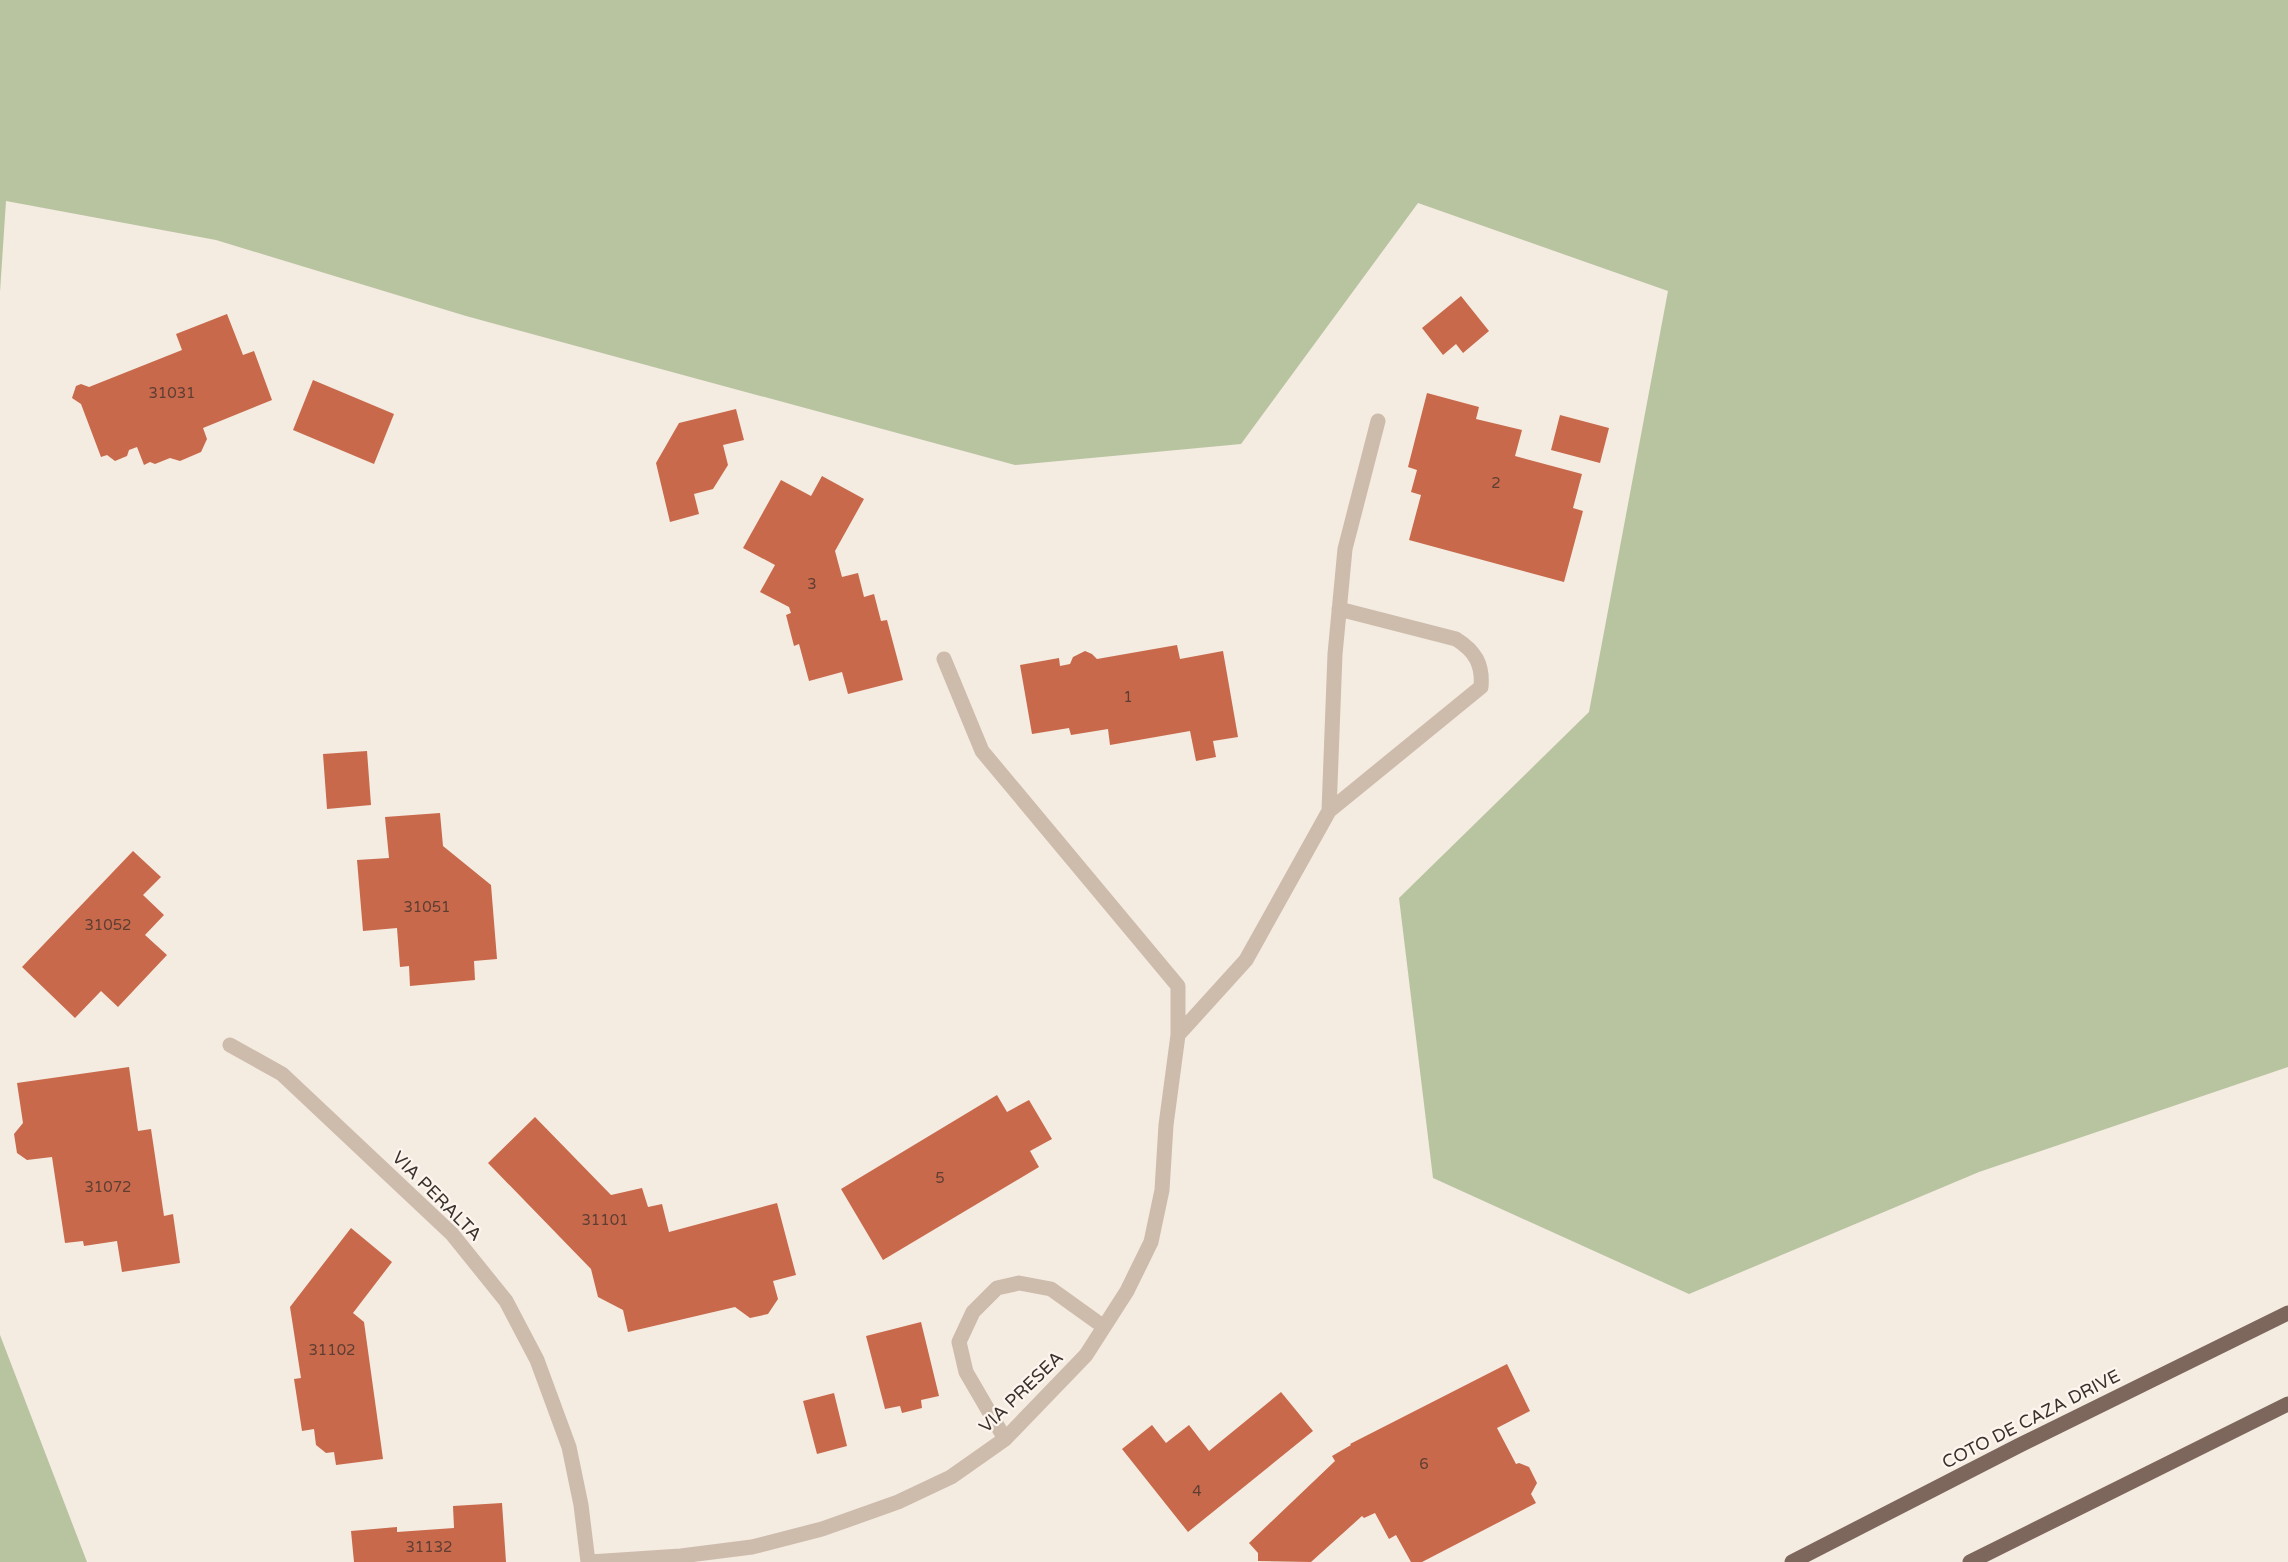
<svg xmlns="http://www.w3.org/2000/svg" width="2288" height="1562" font-family="'Varela Round',sans-serif">
	<style>
		.green { fill: #b8c4a0 }
		.building { fill: #c8694b }
		.lines { fill: none; stroke-linecap: round; stroke-linejoin: round }
		.minor { stroke: #cdbbac; stroke-width: 15 }
		.major { stroke: #7d675c; stroke-width: 15 }
		.labels { text-anchor: middle; dominant-baseline: central; stroke-width: 5; stroke-linejoin: round; paint-order: stroke }
		.number-label { font-size: 15px; fill: #5e3e33 }
		.street-label { font-size: 18px; fill: #3b302b; stroke: #fbf5ee }
	</style>
	<rect width="100%" height="100%" fill="#f4ebe1"/>
	<path class="green" d="M0,0H2288V1067L1979,1172L1689,1294L1433,1178L1399,898L1589,712L1668,291L1418,203L1241,444L1015,465L466,316L216,240L6,201L0,292Z
		M0,1335L87,1562H0Z"/>
	<path class="building" d="M1461,296L1489,331L1463,353L1456,344L1443,355L1422,328Z
		M227,314L243,355L254,351L272,400L203,428L207,439L201,452L180,461L170,458L155,464L150,462L144,465L137,447L129,450L127,456L115,461L107,455L101,457L81,404L72,398L76,386L81,384L89,387L182,350L176,334Z
		M313,380L394,414L374,464L293,430Z
		M1427,393L1479,407L1476,419L1522,430L1515,456L1582,474L1573,508L1583,511L1564,582L1409,540L1421,495L1411,492L1417,470L1408,467Z
		M736,409L744,440L723,445L728,465L713,489L694,494L699,514L670,522L656,463L679,423Z
		M1560,415L1609,428L1600,463L1551,450Z
		M822,476L864,499L835,551L842,577L858,573L864,597L874,594L881,621L887,620L903,680L848,694L842,672L809,681L799,644L794,646L786,615L791,613L789,607L760,592L775,565L743,548L781,480L811,496Z
		M1177,645L1180,659L1223,651L1238,737L1213,741L1216,757L1196,761L1190,731L1110,745L1108,729L1071,735L1069,728L1032,734L1020,665L1059,658L1060,666L1070,664L1073,657L1085,651L1092,654L1097,659Z
		M367,751L371,805L327,809L323,754Z
		M440,813L443,846L491,885L497,959L474,961L475,980L410,986L409,966L400,967L397,928L363,931L357,860L389,858L385,817Z
		M133,851L161,877L143,895L164,915L145,935L167,955L118,1007L101,991L75,1018L22,967Z
		M129,1067L138,1131L151,1129L164,1216L173,1214L180,1263L122,1272L117,1241L84,1246L83,1241L65,1243L52,1157L27,1160L17,1153L14,1134L23,1123L17,1083Z
		M997,1095L1007,1112L1029,1100L1052,1139L1030,1151L1039,1167L883,1260L841,1189Z
		M535,1117L611,1195L642,1188L648,1207L662,1204L669,1232L777,1203L796,1275L773,1281L778,1299L768,1314L750,1318L735,1307L628,1332L623,1310L598,1297L591,1269L488,1163Z
		M351,1228L392,1262L353,1313L364,1322L383,1459L336,1465L334,1452L326,1453L316,1445L314,1429L302,1431L294,1379L301,1378L290,1307Z
		M921,1322L939,1396L921,1400L922,1408L902,1413L900,1406L885,1409L866,1336Z
		M1507,1364L1530,1411L1497,1428L1516,1464L1519,1463L1529,1467L1537,1483L1531,1494L1536,1503L1422,1562H1411L1396,1535L1389,1539L1375,1513L1364,1518L1362,1516L1311,1562L1258,1561V1553L1249,1543L1335,1461L1332,1456L1351,1445L1350,1444Z
		M1281,1392L1313,1431L1188,1532L1122,1449L1152,1425L1166,1443L1189,1425L1209,1451Z
		M834,1393L847,1446L817,1454L803,1401Z
		M502,1503L506,1562H354L351,1531L397,1527V1532L454,1528L453,1506Z"/>
	<g class="lines">
		<path class="minor" d="M1329,811L1335,654L1345,549L1378,421
			M1178,1035L1246,960L1329,811L1481,687C1483,664 1475,651 1456,639L1339,609
			M230,1045L282,1074L452,1234L506,1301L537,1360L569,1447L581,1505L588,1562
			M1005,1439L966,1372L959,1342L973,1312L997,1288L1019,1283L1051,1289L1104,1327
			M590,1562L681,1556L752,1547L822,1529L898,1502L951,1477L1005,1439L1086,1355L1127,1291L1151,1242L1162,1190L1166,1125L1178,1035V986L982,751L944,659"/>
		<path class="major" d="M1792,1562L2020,1445L2288,1313
			M1970,1562L2288,1404"/>
	</g>
	<g class="labels">
		<g class="number-label">
			<text x="172" y="393">31031</text>
			<text x="1496" y="483">2</text>
			<text x="812" y="584">3</text>
			<text x="1128" y="697">1</text>
			<text x="427" y="907">31051</text>
			<text x="108" y="925">31052</text>
			<text x="940" y="1178">5</text>
			<text x="108" y="1187">31072</text>
			<text x="605" y="1220">31101</text>
			<text x="332" y="1350">31102</text>
			<text x="1424" y="1464">6</text>
			<text x="1197" y="1491">4</text>
			<text x="429" y="1547">31132</text>
		</g>
		<g class="street-label">
			<text transform="translate(437 1196) rotate(45)">VIA PERALTA</text>
			<text transform="translate(1021 1392) rotate(-44)">VIA PRESEA</text>
			<text transform="translate(2031 1419) rotate(-27)">COTO DE CAZA DRIVE</text>
		</g>
	</g>
</svg>
